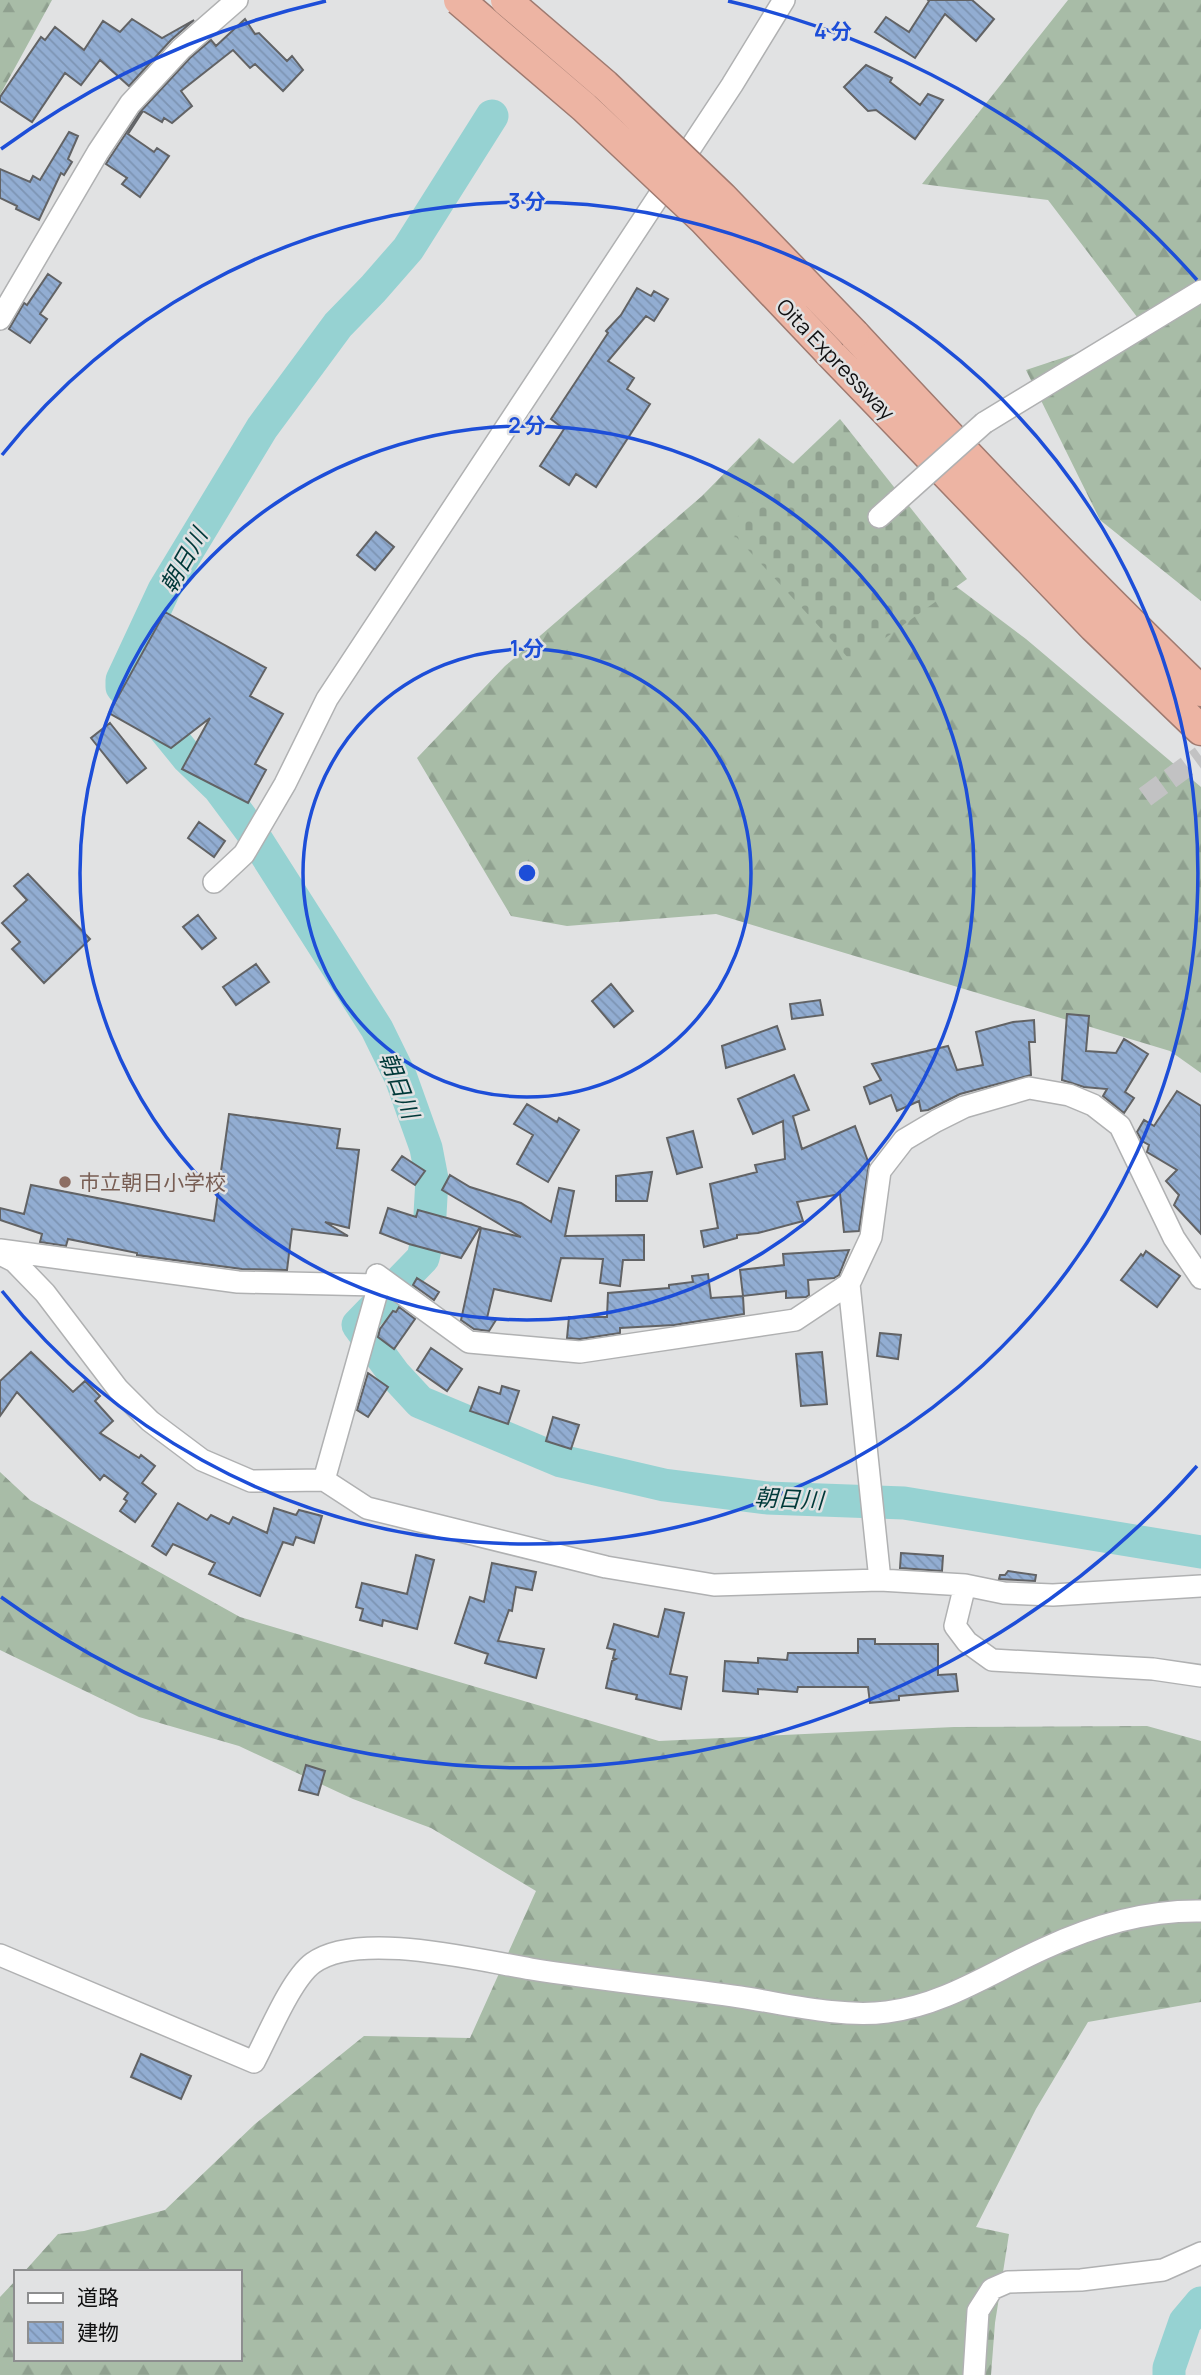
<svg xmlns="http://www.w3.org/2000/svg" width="1201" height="2375" font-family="Manrope,'Noto Sans JP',sans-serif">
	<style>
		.forest { fill: url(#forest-firs) }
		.cemetery { fill: url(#cemetery-stones) }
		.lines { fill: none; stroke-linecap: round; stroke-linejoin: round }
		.river { stroke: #96d2d2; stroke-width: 33 }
		.building { fill: url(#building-back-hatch); stroke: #626365; stroke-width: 2 }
		.minor-tunnel { stroke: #c2c2c3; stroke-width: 21; stroke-dasharray: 21 10; stroke-linecap: butt }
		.minor-casing { stroke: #b0b1b2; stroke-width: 24 }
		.highway-casing { stroke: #9f7a70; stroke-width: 33 }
		.minor { stroke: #fff; stroke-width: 21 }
		.highway { stroke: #edb4a3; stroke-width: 30 }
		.minor-bridge-casing { stroke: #b0b1b2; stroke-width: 24; stroke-linecap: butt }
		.highway-bridge-casing { stroke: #9f7a70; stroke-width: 33; stroke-linecap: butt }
		.minor-bridge { stroke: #fff; stroke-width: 21 }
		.highway-bridge { stroke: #edb4a3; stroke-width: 30 }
		.ring { fill: none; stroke: #1d4ed8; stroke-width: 3.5 }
		.education-dot { fill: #8d6e63; stroke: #e1e2e3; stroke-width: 2.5 }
		.labels { text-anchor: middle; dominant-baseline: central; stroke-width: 5; stroke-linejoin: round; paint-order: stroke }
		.street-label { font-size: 21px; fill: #0f0f10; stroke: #e1e2e3 }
		.education-label { font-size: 21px; fill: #785e54; stroke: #e1e2e3; text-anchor: start }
		.water-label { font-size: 23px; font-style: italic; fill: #003939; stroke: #e1e2e3 }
		.centre { fill: #1d4ed8; stroke: #e1e2e3; stroke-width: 3.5 }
		.ring-label { font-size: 21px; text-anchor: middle; font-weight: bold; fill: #1d4ed8; stroke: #e1e2e3; stroke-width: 5; stroke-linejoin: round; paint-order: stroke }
	</style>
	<defs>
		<pattern id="forest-firs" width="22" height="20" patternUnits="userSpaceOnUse" patternTransform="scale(1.75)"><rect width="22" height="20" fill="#a8bca7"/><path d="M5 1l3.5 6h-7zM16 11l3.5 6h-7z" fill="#8fa08f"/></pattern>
		<pattern id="cemetery-stones" width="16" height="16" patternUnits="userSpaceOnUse" patternTransform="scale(1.75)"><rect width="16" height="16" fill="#a8bca7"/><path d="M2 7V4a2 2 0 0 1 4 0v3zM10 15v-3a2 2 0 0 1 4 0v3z" fill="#8fa08f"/></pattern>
		<pattern id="building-back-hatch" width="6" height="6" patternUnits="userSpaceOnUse" patternTransform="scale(1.75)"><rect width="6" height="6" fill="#92add2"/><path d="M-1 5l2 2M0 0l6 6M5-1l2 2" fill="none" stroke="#7d94b3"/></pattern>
	</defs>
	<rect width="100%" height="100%" fill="#e1e2e3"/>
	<path class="forest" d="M0,0H52L0,95Z
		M1068,0H1201V601L1100,520L1026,370L1147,330L1048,200L922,184Z
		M759,438L1026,639L1201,787V1073L1170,1051L716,914L567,926L511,916L417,758L505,666L702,496Z
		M0,1472L30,1500L240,1617L659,1741L954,1727L1147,1726L1201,1741V2002L1088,2022L1036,2109L976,2227L1009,2234L995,2323L991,2375H0V2297L16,2280V2359H240V2272H24L58,2234L84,2231L165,2210L255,2124L364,2036L470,2038L536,1891L431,1828L353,1799L239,1746L139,1717L0,1650Z"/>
	<path class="cemetery" d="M840,419L967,579L852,662L727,527Z"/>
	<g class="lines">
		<path class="river" d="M492,116L408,249L373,289L338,325L262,428L164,590L122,680V687L139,707L162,726L188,758L219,788L251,831L377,1029L401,1078L426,1148L432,1179L429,1232L423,1258L358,1325L395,1375L420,1402L561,1461L664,1485L767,1498L904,1503L1201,1552
			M1169,2375V2368L1185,2322L1201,2303"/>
	</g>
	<path class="building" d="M928,0H972L994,19L976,41L945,14L915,58L875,32L886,17L909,32L929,1Z
		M132,19L162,38L194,20L171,40L129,86L100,60L81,85L65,73L32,122L0,101V97L41,37L45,40L55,27L84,50L103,21L120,32Z
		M245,19L255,34L259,33L287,61L292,56L303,70L283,91L255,64L250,68L233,50L181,91L192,106L172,123L164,118L162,122L143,111L128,134L154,152L157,148L169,156L140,197L122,184L127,178L106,164L109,159L140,112L190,58L211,40L216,46Z
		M866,65L892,78L890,82L920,105L928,94L943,100L915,139L876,110L868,111L844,87Z
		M69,132L78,136L68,159L72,162L64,175L61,173L39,220L16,209L17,206L0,198V169L30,182L33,176L40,180Z
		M48,274L61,283L40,314L47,319L30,343L9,329L24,303L27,305Z
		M637,288L651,296L654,291L668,299L654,321L646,316L608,361L634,378L627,389L650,404L596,487L576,474L569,485L540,466L564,429L551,419L608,333L606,331L621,315Z
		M376,532L394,547L375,570L357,555Z
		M165,612L266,668L250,696L283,714L255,764L266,770L248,803L182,769L210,718L171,748L109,713Z
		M110,723L146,768L127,783L91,738Z
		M199,822L225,841L214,857L188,838Z
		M28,874L90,939L44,983L12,949L20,942L2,923L27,900L14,886Z
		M198,915L216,938L202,949L183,927Z
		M256,964L269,982L236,1005L223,987Z
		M611,984L633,1011L614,1027L592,1001Z
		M820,1000L823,1015L792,1019L790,1004Z
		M1067,1014L1089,1016L1086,1051L1116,1053L1124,1039L1148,1054L1125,1092L1134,1098L1124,1113L1103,1096L1107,1089L1084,1087L1062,1080Z
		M1034,1020L1035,1042H1029L1031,1075L960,1094L928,1110L921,1111L919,1101L897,1111L891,1095L870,1104L864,1087L881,1080L872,1064L948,1046L957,1070L983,1065L976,1032L1013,1022Z
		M777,1026L785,1049L726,1068L722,1046Z
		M794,1075L809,1110L793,1116L802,1149L855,1126L869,1164L859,1231L844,1232L840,1194L797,1202L803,1221L758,1233L737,1235V1238L704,1247L701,1231L718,1228L710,1184L757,1172L755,1165L785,1159L783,1121L753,1134L738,1099Z
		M1177,1091L1201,1106V1234L1174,1205L1179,1195L1166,1181L1177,1170L1147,1152L1149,1145L1142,1141L1137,1132L1144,1120L1154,1126Z
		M527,1104L557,1122L559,1118L579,1130L548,1182L517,1164L533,1135L514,1124Z
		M229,1114L340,1129L337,1148L359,1150L349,1228L325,1222L348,1236L292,1229L287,1270L242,1269L137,1255V1253L68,1239L66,1246L40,1242L42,1234L0,1220V1208L24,1214L31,1185L214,1221Z
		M693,1131L702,1167L677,1174L667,1138Z
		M402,1156L425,1171L415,1185L392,1170Z
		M652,1172L647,1201H616V1176Z
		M450,1175L470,1187L521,1203L551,1222L559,1188L574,1191L565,1236L644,1235V1260H623L620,1286L600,1283L603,1259L561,1258L551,1301L494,1289L487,1318L496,1320L489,1331L474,1329L461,1320L481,1228L521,1237L442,1190Z
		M388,1208L416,1217L418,1210L480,1227L461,1258L409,1244L380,1233Z
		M849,1250L839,1275L834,1278L808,1280L809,1295L806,1297L786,1298V1291L743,1296L740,1270L784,1265L783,1254Z
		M1146,1251L1180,1276L1157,1307L1121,1280L1141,1254L1143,1256Z
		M708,1274L711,1298L743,1296L744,1314L674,1325L620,1328V1333L580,1339L567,1338L569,1317H607L608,1293L669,1288V1285L693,1282L692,1276Z
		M417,1278L439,1292L434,1300L413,1285Z
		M399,1307L415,1319L394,1349L378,1337L380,1329L393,1311L396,1312Z
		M880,1333L901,1335L898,1359L877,1356Z
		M431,1348L462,1369L447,1391L417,1370Z
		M31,1352L73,1392L85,1381L100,1396L95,1401L113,1421L100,1433L139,1458L141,1455L155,1466L142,1483L156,1494L135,1522L120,1511L127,1501L124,1499L128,1493L104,1475L100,1480L17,1392L0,1416V1381Z
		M822,1352L827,1404L801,1406L796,1354Z
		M368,1373L388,1387L368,1417L357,1410Z
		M502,1386L519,1391L508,1424L470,1411L479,1387L500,1394Z
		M553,1417L579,1425L571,1449L546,1441Z
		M178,1503L207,1520L211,1515L229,1524L233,1517L267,1533L274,1508L296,1515L299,1510L322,1516L314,1543L296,1537L293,1545L283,1542L260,1596L209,1574L215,1563L173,1544L166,1555L152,1546Z
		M901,1553L943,1556L942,1571L900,1568Z
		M416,1555L434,1560L417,1629L383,1620L382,1626L360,1620L363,1609L356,1607L362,1583L407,1594Z
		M492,1563L536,1572L532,1590L516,1587L512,1611L509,1610L498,1641L544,1649L536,1678L485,1663L488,1654L455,1643L470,1597L484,1602Z
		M1008,1571L1036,1575L1035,1581L999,1579L1000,1575H1005Z
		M665,1609L684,1613L670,1674L687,1677L681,1709L636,1699L637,1695L606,1688L612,1661L616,1659L613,1658L615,1650L607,1648L614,1624L658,1637Z
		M858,1639H875V1644H938V1675L956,1674L958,1691L899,1696V1700L870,1703L868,1687H798L797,1692L758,1689V1694L723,1691L725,1661L758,1663V1658L787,1660L788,1653H858Z
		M306,1765L325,1771L318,1795L299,1790Z
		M141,2054L191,2076L181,2099L131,2077Z"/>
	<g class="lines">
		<path class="minor-tunnel" d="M1145,797L1201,756"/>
		<g class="minor-casing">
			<path id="minor" d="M0,319L98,152L130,104L181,49L237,0
				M984,423L1201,291
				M879,517L898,500
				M214,882L244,854L285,784L327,699L732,85L784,0
				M0,1250L238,1282L377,1285
				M0,1254L14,1261L45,1293L118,1389L150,1421L202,1460L251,1481L324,1480L367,1508L606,1567L714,1585L880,1580L965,1585L1004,1593L1053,1595L1201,1586
				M377,1275L469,1342L580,1352L795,1320L849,1284L871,1237L880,1171L904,1140L936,1121L964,1107L1029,1088L1069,1095L1093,1105L1120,1126L1174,1238L1201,1278
				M849,1284L880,1580
				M324,1480L377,1292V1275
				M965,1585L955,1626L967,1642L992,1660L1153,1669L1201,1676
				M0,1955L254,2062C268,2036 291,1979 313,1963C358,1930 477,1960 531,1969C600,1980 670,1987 740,1997C786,2004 841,2018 887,2012C944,2005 992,1972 1043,1949C1092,1926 1146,1910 1201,1911
				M974,2375L978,2311L992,2289L1008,2282L1081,2280L1163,2270L1201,2253"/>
		</g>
		<g class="highway-casing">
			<path id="highway" d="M854,334C967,456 1081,576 1201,691
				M829,352L1094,627L1201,730"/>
		</g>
		<use href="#minor" class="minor"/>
		<use href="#highway" class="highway"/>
		<g class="minor-bridge-casing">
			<path id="minor-bridge" d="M898,500L984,423"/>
		</g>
		<g class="highway-bridge-casing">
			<path id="highway-bridge" d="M459,0L584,107L703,219L829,352
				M506,0L605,85L722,197L854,334"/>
		</g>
		<use href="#minor-bridge" class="minor-bridge"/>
		<use href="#highway-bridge" class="highway-bridge"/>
	</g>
	<g class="ring">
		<circle cx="527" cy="873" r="224"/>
		<circle cx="527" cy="873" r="447"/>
		<path d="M2 455A671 671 0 1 1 2 1291"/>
		<path d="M1197 1466A895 895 0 0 1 1 1597M1 149A895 895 0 0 1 326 1M728 1A895 895 0 0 1 1197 280"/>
	</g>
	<circle class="education-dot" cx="65" cy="1182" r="7"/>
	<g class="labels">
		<g class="street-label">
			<text transform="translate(836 359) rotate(46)">Oita Expressway</text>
		</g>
		<g class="education-label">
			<text x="79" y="1182">市立朝日小学校</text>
		</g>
		<g class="water-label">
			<text transform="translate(183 560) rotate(-60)">朝日川</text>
			<text transform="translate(400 1085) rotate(69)">朝日川</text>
			<text transform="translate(789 1498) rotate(3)">朝日川</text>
		</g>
	</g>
	<circle cx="527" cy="873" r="10" class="centre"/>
	<g class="ring-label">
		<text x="833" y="39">4 分</text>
		<text x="527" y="209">3 分</text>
		<text x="527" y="433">2 分</text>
		<text x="527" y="656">1 分</text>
	</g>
	<rect x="14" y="2270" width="228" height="91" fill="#e1e2e3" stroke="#8d8e8f" stroke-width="2"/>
	<rect x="28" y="2293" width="35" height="10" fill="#ffffff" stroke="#8d8e8f" stroke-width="2"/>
	<text x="77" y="2305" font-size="21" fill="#0f0f10">道路</text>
	<rect x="28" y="2322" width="35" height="21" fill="url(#building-back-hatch)" stroke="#8d8e8f" stroke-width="2"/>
	<text x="77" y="2340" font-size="21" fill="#0f0f10">建物</text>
</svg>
